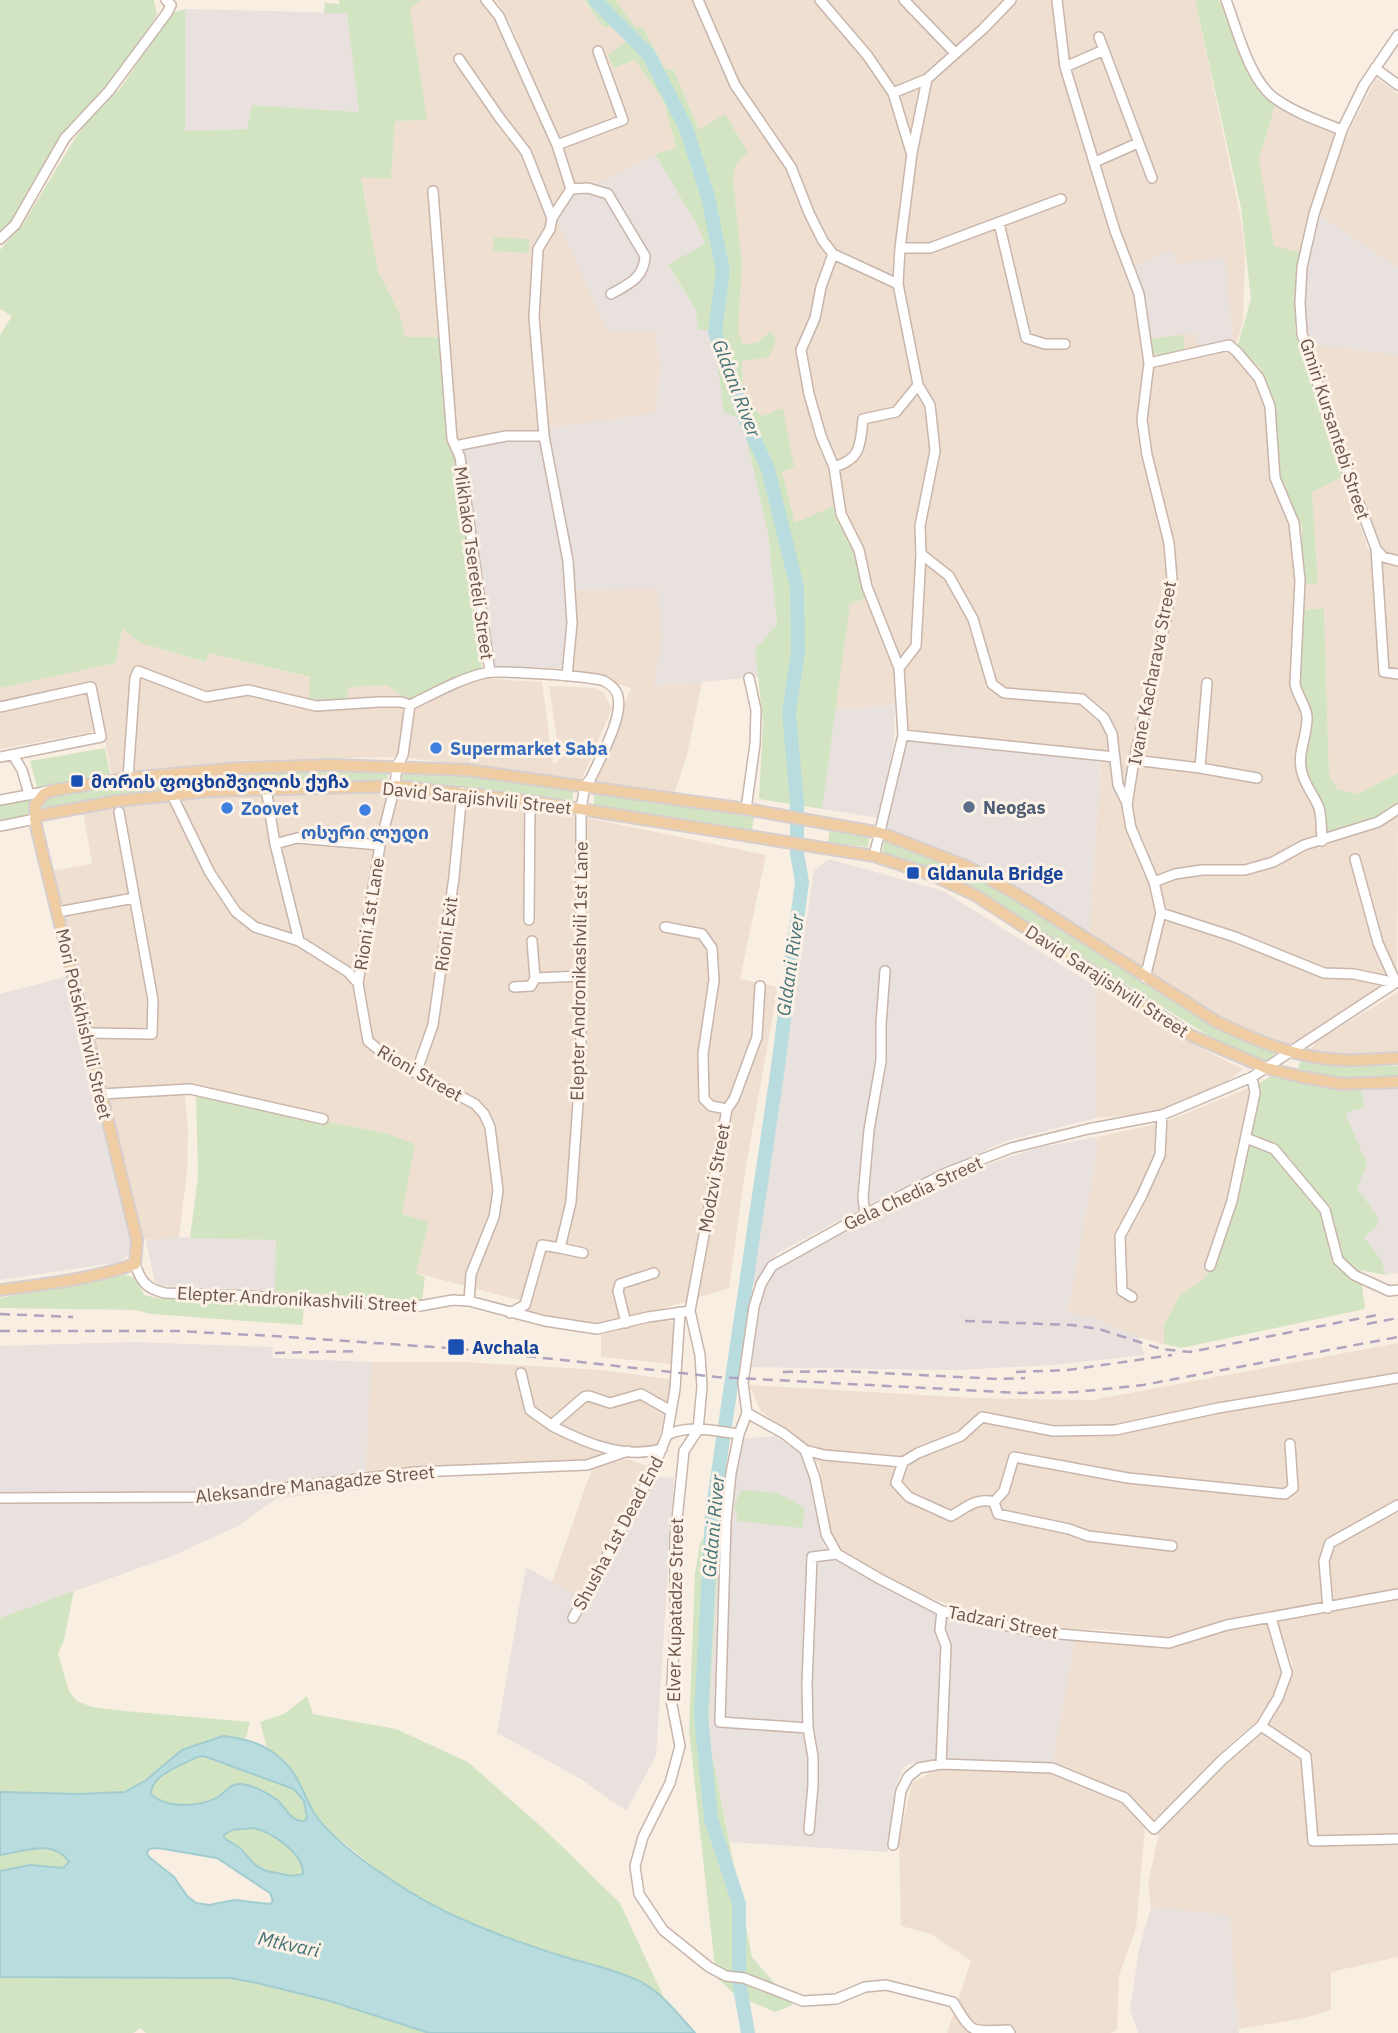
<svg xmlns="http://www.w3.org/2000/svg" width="1398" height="2033" font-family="'IBM Plex Sans','Noto Sans Georgian',sans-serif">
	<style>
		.residential { fill: #efdfd1 }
		.industrial { fill: #e8e1dd }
		.green { fill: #d3e4c3 }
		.water { fill: #b9dddf; stroke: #a1ccd0; stroke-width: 2; fill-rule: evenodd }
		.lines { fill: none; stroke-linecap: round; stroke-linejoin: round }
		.river { stroke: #b9dddf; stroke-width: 14 }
		.minor-casing { stroke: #c8b5ab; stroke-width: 12 }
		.major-casing { stroke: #d6cfcd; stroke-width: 14 }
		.minor { stroke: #fff; stroke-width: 9 }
		.major { stroke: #f0cca2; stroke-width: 10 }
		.rail { stroke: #b0a3c0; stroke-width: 2.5; stroke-dasharray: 10 7; stroke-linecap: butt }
		.shop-dot { fill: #3f7fe0; stroke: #fcf2e7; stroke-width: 2.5 }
		.transit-dot { fill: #1a4fb4; stroke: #fcf2e7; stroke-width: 2.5 }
		.service-dot { fill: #5c6f8a; stroke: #fcf2e7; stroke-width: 2.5 }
		.labels { text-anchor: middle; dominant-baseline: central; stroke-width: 6; stroke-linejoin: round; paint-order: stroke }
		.street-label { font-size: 18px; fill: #6d554c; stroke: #fcf2e7 }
		.shop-label { font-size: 18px; font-weight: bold; fill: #366cbe; stroke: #fcf2e7; text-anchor: start }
		.transit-label { font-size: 18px; font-weight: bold; fill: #164399; stroke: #fcf2e7; text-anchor: start }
		.service-label { font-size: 18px; font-weight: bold; fill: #4e5e75; stroke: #fcf2e7; text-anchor: start }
		.water-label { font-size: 19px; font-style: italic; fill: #467377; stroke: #fcf2e7 }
	</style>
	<rect width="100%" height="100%" fill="#f9eee2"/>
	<path class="residential" d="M422,0H483L493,19L500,22L545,125L566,191L535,249L541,431L456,442L446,338H405L399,312L378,271L361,176L391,179L395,121L426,120L410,7Z
		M496,0H584L586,6L613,27L627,42L614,68L635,60L664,102L676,148L655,154L600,183L574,182L510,23Z
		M616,0H1195L1240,214L1245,251L1243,323L1234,350L1259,374L1274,414L1277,492L1298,528L1299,685L1309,724L1304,737L1301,783L1318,817L1322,843L1382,824L1398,814L1397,972L1379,942L1353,852L1371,932L1389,981L1292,1045L1232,1023L1204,1009L1089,935L1102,752L908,733L903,704L835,709L850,604L867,598L857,550L846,537L836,505L795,524L782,472V409L761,416L743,392L742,361L758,342L743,345L738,332L742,265L733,179L736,164L699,130L674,70L664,68L643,27H635Z
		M1376,78L1398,94V268L1318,214L1339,151Z
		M1275,105L1332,128L1336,135L1312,210L1301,253L1274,247L1259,160Z
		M556,218L608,331L658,330L656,340L660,363L656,413L547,428L536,303L540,253Z
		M1307,344L1398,355V557L1388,554L1375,539Z
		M1344,476L1368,549L1392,565H1398V773L1358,794L1338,790L1329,775L1324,608L1302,610V585L1318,582L1312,491Z
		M658,588L662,637L655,686L702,682L687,755L675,792L593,781L631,688L572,671L575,590Z
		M122,627L140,643L205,662L208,653L349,687L387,685L404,697V709L398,757L250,760L111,773L103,730L0,749V688L116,663Z
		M478,678L542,682L553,763H558L559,752L549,686L595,688L603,692L612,708L582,779L407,758L413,707L468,681Z
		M332,789L474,798L549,810L766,855L740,979L778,987L746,1166L729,1288L645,1314L595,1326L526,1314L519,1300L416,1273L429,1223L402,1215L385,1133L324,1122V1118L184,1084L188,1130L187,1171L179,1237L141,1240L52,871L92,864L83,812L123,804Z
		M1095,986L1206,1051L1243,1069L1221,1086L1149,1114L1096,1118Z
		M1398,992V1055L1362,1057L1312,1052V1047L1317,1041Z
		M1258,1084L1220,1246L1206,1277L1180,1295L1164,1325V1344L1138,1337L1095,1318L1068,1313L1097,1152V1137L1165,1122Z
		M665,1317L677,1327L672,1364L601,1357V1335Z
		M1398,1343V1500L1333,1535L1322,1548L1325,1604L1166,1637L1108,1630L1039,1628L980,1616L898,1586L847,1557L833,1539L819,1465L806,1448L761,1411L749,1385L975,1398L1092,1400Z
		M371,1362H465L601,1370L674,1380L656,1450L611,1449L596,1459L366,1472Z
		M628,1459L650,1467L579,1598L552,1582L593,1466Z
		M1398,1508V1592L1330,1602L1329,1556L1339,1538Z
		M1398,1599V1957L1331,1972V2010L1300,2019L1239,2029L1229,1916L1151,1907L1148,1883L1161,1824L1259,1729L1285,1695L1293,1664L1276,1625L1282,1619Z
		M1259,1622L1268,1625L1284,1677L1256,1722L1232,1742L1153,1821L1124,1794L1052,1766L1075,1639H1106L1170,1648L1214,1631Z
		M937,1769L1051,1771L1122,1803L1145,1828L1136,1928L1119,1975L1117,2029L1111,2033H947L971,1961L931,1934L901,1926L899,1840L912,1783Z"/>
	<path class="industrial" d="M185,9L347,13L360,112L252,105L247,129L185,131Z
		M655,154L698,227L705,244L668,266L696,310L698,330H713L742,419L768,533L777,625L755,650L758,677L654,686L662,637L657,589L575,590L547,428L656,413L660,363L656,340L658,331L608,332L556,218L576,192L574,182L600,183Z
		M1318,214L1398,268V355L1307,344L1304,317L1306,268Z
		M1173,249L1176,264L1225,257L1233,341L1198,348L1196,333L1148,338L1136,265Z
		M506,438H542L567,573V613L563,668L493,667L461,445Z
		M895,705L894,742L880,818L822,809L835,709Z
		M906,739L1083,757L1101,763L1089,935L933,847L886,831Z
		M829,859L943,891L1095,986L1096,1118L1006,1141L875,1201L778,1253L750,1289L814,871Z
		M69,976L132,1240L130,1253L120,1262L0,1280V994Z
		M1398,1085V1273L1386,1275L1381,1259L1364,1236L1378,1225V1219L1357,1188L1344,1113L1365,1107L1360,1088Z
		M1097,1137V1152L1068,1312L1095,1318L1139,1337L1144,1355L1053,1365L956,1370L750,1367L761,1297L777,1267L962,1173L1037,1148Z
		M179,1237L277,1240L275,1291L161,1286L155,1282L146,1240Z
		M135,1342L273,1347L272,1358L371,1362L365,1489L277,1498L238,1526L172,1556L0,1618V1346Z
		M775,1436L802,1455L810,1477L824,1547L845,1563L890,1591L1075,1639L1052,1766L915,1762L904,1767L896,1786L888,1852L730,1842L708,1734L720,1520L732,1440Z
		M653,1477L674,1478L656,1756L626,1811L581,1779L497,1733L526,1567L588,1603Z
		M1151,1907L1230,1915L1239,2033H1138L1130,2010L1139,1949Z"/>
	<path class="green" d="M0,0H154L157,15C142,40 122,66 103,89C88,107 69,122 57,142C38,173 28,208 0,233Z
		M339,0H422L410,8L427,120L395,121L391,179L361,177L378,271L399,312L405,337H441L446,436L456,459L482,662L481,668L413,699L404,697L387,685L349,687L345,702H319L309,700L310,677L208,653L206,662L140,643L122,628L116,663L0,688V335L12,316L0,309V250L23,224L77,135L103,103L119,90L172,13L185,9V131L247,129L252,105L359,112L347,13H324L325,3L340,4Z
		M584,0H616L635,27H643L664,68L674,70L699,130L725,114L748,152L736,164L733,179L742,265L738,332L743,345L758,342L771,331L776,341L769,357L742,361L743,392L761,416L783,408L794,467L782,472L795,523L836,505L846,536L857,550L867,598L850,604L822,809L759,799L763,723L755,650L777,624L768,533L742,419L724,413L713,330H698L696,310L668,265L705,244L698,227L655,154L676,148L664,102L635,60L614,68L608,55L626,41L613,27H603Z
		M1195,0H1219L1249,75L1275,105L1259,160L1274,246L1301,253L1295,328L1344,476L1312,492L1318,583L1302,585V527L1279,482L1275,413L1260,368L1237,348L1251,299L1241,208Z
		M494,237L529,239V253L493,251Z
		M1183,335L1185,352L1152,355L1150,339Z
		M1324,608L1329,775L1338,790L1358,794L1398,773V806L1384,816L1329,836L1325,829L1308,785L1304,758L1310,717L1300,683L1302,610Z
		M105,748L110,774L37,787L30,761Z
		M405,769L574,789L572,802L404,783L402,781L403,771Z
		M387,770L388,781L386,782L219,786L53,808L40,807L39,803L47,798L109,786L226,772Z
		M597,793L754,817L752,830L594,805V795Z
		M34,796L30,803L29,817L0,823V803Z
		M830,829L869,836L868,847L828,842Z
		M884,840L938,859L981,878L1217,1027L1239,1039L1272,1051L1274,1054L1268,1063L1230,1049L978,892L916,863L885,854L883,852Z
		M1302,1060L1335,1065L1398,1066V1078L1331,1079L1297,1072L1300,1062Z
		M1273,1075L1360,1088L1365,1107L1345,1113L1367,1164L1357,1188L1378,1218V1225L1364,1237L1381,1259L1386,1275L1360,1270L1365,1309L1181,1348L1164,1344V1325L1180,1295L1206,1277L1220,1246L1258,1084Z
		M196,1096L385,1133L415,1144L402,1214L429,1222L416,1273L425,1277L422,1301L275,1291L276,1240L190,1238L198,1176Z
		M125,1275L136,1278L144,1295L157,1298L304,1307L302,1325L151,1314L136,1310L0,1308V1298Z
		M741,1490L778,1493L805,1508L802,1528L738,1521L734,1506Z
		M720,1520L708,1734L752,1957L793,2005L775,2012L734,1994L716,1977L689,1730L695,1574L700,1543Z
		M74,1591L64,1640L58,1654L69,1691L77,1701L92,1707L125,1711L250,1722L246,1738L223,1736L182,1750L145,1781L125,1792L80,1794L0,1792V1618Z
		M307,1696L313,1714L396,1729L468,1762L546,1831L620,1903L664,1998L640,1982L526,1945L454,1916L420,1899L388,1878L334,1835L315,1814L295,1775L283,1759L267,1748L260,1722L284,1714Z
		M204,1756L294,1789L304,1801L307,1817L305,1821C292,1822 288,1811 280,1803C271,1795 253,1785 241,1784C230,1784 226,1792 218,1797C200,1807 166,1809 151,1794C151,1775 183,1765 197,1757Z
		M253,1828C271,1831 304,1854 303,1874L293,1876L266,1871L255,1865L240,1848L223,1838V1835L232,1831Z
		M35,1848L55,1851L67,1858L69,1865L63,1868L30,1865L0,1871V1855Z
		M46,1975L230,1978L257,1983L330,2001L429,2033H146L141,2028L133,2033H0V1977Z"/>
	<path class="water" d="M223,1736C253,1739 278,1749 295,1775C302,1787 307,1801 314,1813C332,1839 364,1862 390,1879C440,1914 497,1935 555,1954C583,1963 615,1969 641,1982C663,1994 678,2014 695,2033H429L330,2001L257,1983L230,1978L0,1977V1871L30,1865L63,1868L69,1862C53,1838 23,1852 0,1855V1792L80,1794L125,1792L145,1781L182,1750ZM204,1756L294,1789L304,1801L307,1817L305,1821C291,1823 286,1807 276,1799C268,1793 252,1785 241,1784C230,1783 226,1792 218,1797C200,1807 166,1809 151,1794C151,1774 183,1765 197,1757ZM253,1828C271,1831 304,1854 303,1874L293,1876L266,1871L255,1865L240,1848L224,1838V1835L232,1830ZM158,1848L217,1858L270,1893L273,1901L270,1904L235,1900L209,1905L196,1903L187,1896L174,1877L149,1857L147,1854L149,1849Z"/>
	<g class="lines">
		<path class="river" d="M595,0L649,55L686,128L708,197L723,271L715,332L746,421L768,469L797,587L798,653L789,712L797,804V853L802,882L777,1074L712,1514L701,1716L711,1819L739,1904V1971
			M739,1981L748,2033"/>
		<g class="minor-casing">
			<path id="minor" d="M486,0L499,16L557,145L571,189
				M698,0L735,85L791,167L809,213L823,241L833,254L898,284
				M820,0L867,55L893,93L911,152
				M904,0L955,53
				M1057,0L1065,67L1115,231L1139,294L1149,363L1142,420L1147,455L1169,543L1172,579L1166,619L1134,760L1127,805L1131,828L1154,882L1161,913L1145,978
				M1226,0C1237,29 1249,78 1273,97C1293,112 1319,121 1342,130
				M1398,35L1364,85L1342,130L1314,214L1302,267L1300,303L1302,334L1337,443L1376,549L1384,672L1398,674
				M1099,37L1152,178
				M459,59L499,117L526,152L552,218
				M1065,67L1104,50
				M1375,68L1398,85
				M893,93L927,79L983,29L1011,0
				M557,145L623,120L598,51
				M1095,162L1138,143
				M571,189L588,188L608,194L645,256C644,278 629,284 611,294
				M433,191L452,439L460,457L490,672
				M999,223L1026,338L1045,344H1065
				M0,239L15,225L65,138L109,91L167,13L171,5L166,0
				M900,248H930L1061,199
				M833,254L821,287L815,318L801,350L809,394L821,436L834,467C862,459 860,444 863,419L896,412L918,385
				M1149,363L1229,345L1237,352L1259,378L1270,406L1275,478L1294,523L1300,580L1295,684C1297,696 1308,708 1307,719C1307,736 1298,751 1301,768C1303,784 1314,794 1319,808C1322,817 1321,830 1322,841
				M455,446L506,436H544
				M834,467L841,514L859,550L867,587L899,668
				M1376,549L1383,557L1398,561
				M921,554L949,576L973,619L992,684L1004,693L1082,699L1104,718L1112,734L1118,785L1127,803
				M567,676L572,623L568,561L544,436L534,317L538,249L550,229L552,218L571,189
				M0,707L91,687L101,737L0,757
				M903,735L1115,757
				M13,755L22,770L29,794
				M1134,760L1200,768L1257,778
				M1200,768L1207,683
				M128,778L135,678L138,671L206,697L248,690L316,706L379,702H401L410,705C435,693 459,679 485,673C499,670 590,676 604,681C610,684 617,690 618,697C623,718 600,758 591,778L585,786L581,809V1060L571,1202L560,1248L542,1245L525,1305L510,1313
				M266,788L275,844L299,941
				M172,795L210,873L236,912L255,927L299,941L348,972L358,983L368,1041L385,1055L416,1073L475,1104L484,1114L490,1127L498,1191L494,1217L471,1274L469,1301
				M0,800L49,791
				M746,809L755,744L756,710L749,678
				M0,826L35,819
				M275,844L297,838L380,845
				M874,856L903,735L899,668L916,646L921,554L920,526L935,451L930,405L918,385L898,284L900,248L912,153L927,79
				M1355,859L1378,943L1396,983
				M1154,882L1175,874L1202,870H1245L1273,862L1304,845L1378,822L1398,809
				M58,912L134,898
				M1161,913L1235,937L1324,973L1354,974L1396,983
				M529,920L530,801
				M665,927L702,934L712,948L714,980L703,1054L704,1099L711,1106L727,1109
				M532,941L535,978L582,976
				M358,983L380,845L395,786L397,766L403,755L410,705
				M514,987L531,986L535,978
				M86,1033L152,1034L153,1000L119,812
				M416,1073L433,1025L454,877L462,792
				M101,1094L190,1089L323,1119
				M1246,1138L1274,1149L1325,1210L1338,1260L1354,1275L1389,1291L1398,1290
				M865,1214L863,1197L869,1130L881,1061V1024L885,971
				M560,1248L583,1253
				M135,1264C141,1282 147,1289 165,1293L250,1296L414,1307L453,1300L469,1301L545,1321L597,1329L648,1317L690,1311
				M1210,1266L1232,1201L1255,1093L1252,1077
				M1132,1297L1122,1291L1120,1236L1142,1195L1160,1155L1162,1115
				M690,1311L700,1355L702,1387L698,1430L684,1451L675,1539V1628L671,1700L680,1746L670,1783L643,1837L635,1866L639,1894L663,1930L709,1967L726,1976L744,1978L803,2001L836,1999L865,1987L886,1985L953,2002C973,2033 968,2032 1008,2030L1010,2033
				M690,1311L727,1109L734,1099L757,1037L760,986
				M626,1323L618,1291L620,1284L654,1273
				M521,1373L530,1410L554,1427
				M747,1413L783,1433L805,1450L815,1478L826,1534L837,1554L880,1579L942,1611L1035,1632L1169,1643L1227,1625L1398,1594
				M667,1435C690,1424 714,1431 739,1434
				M662,1449C624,1459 588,1444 554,1427V1423L584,1397L589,1396L610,1403L641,1394L671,1411
				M805,1450L824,1455L903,1462L918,1453L961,1436L982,1417L1053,1431L1115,1430L1218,1408L1398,1378
				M903,1462L896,1483L909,1497L951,1516C966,1508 976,1497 994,1502L998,1514L1069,1529L1088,1536L1172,1546
				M0,1498L210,1497L416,1472L587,1465L628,1451
				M994,1502L1004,1491L1014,1457L1128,1478L1285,1494L1293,1488L1290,1444
				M1328,1608L1324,1561L1330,1543L1398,1505
				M573,1618L650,1477L667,1435L675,1389L680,1312
				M1261,1726L1306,1756L1313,1841L1398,1839
				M808,1728L720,1722L726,1521L731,1473L739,1434L747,1413L743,1383L754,1307L761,1284L772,1266L865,1214L946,1173L1011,1148L1088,1129L1162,1115L1252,1077L1398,981
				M941,1764L946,1646L940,1630L942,1611
				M809,1830L813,1785V1757L808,1728L807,1684L812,1557L837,1554
				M893,1845L901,1791L908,1777L919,1768L941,1764L1052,1768L1125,1798L1154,1829L1222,1760L1261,1726L1278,1698L1287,1673L1271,1618"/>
		</g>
		<g class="major-casing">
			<path id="major" d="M35,819L41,815L117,801L209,791L395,786L530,801L874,856L932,875L975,895L1192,1036L1266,1068L1302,1077L1341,1084L1398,1082
				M0,1290C45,1284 92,1279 135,1264L137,1240L36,826L35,805L44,794L50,791L128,778L239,768L332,765L467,770L746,809L881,833L966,866L1015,893L1217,1022C1257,1041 1299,1059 1343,1060C1361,1061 1380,1059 1398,1058"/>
		</g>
		<use href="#minor" class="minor"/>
		<use href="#major" class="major"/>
		<path class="rail" d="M0,1314L73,1317
			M965,1321L1072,1325L1099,1329L1161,1349L1190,1352L1377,1315
			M1367,1324L1398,1318
			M0,1331H177L273,1336L462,1349L717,1377L1021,1393L1076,1392L1143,1385L1398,1337
			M275,1353L359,1351
			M783,1372L841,1371L999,1379L1025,1378
			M1016,1372L1068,1370L1172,1355"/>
	</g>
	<g class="shop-dot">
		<circle cx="436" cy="748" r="7"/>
		<circle cx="227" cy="808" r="7"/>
		<circle cx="365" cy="810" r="7"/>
	</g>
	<g class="transit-dot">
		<rect x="70" y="774" width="14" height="14" rx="3.5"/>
		<rect x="906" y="866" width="14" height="14" rx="3.5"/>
		<rect x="447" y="1338" width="18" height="18" rx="3.5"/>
	</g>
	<circle class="service-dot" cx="969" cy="807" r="7"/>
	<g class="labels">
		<g class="street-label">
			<text transform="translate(1335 429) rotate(72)">Gmiri Kursantebi Street</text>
			<text transform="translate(474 563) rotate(82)">Mikhako Tsereteli Street</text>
			<text transform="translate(1152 673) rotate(-79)">Ivane Kacharava Street</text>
			<text transform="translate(477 798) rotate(6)">David Sarajishvili Street</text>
			<text transform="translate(369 914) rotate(-81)">Rioni 1st Lane</text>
			<text transform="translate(446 934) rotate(-82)">Rioni Exit</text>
			<text transform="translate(579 971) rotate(-89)">Elepter Andronikashvili 1st Lane</text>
			<text transform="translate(1107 981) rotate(33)">David Sarajishvili Street</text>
			<text transform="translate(84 1024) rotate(77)">Mori Potskhishvili Street</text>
			<text transform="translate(420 1073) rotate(30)">Rioni Street</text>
			<text transform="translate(714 1178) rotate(-80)">Modzvi Street</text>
			<text transform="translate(913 1193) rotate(-25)">Gela Chedia Street</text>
			<text transform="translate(297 1299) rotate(3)">Elepter Andronikashvili Street</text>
			<text transform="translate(315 1484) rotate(-6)">Aleksandre Managadze Street</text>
			<text transform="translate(618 1533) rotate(-62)">Shusha 1st Dead End</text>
			<text transform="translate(675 1610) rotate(-89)">Elver Kupatadze Street</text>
			<text transform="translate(1003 1622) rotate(11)">Tadzari Street</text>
		</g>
		<g class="shop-label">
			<text x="450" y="748">Supermarket Saba</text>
			<text x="241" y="808">Zoovet</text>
			<text x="365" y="832" text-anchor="middle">ოსური ლუდი</text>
		</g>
		<g class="transit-label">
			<text x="91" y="781">მორის ფოცხიშვილის ქუჩა</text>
			<text x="927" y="873">Gldanula Bridge</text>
			<text x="472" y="1347">Avchala</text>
		</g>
		<g class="service-label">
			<text x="983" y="807">Neogas</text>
		</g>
		<g class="water-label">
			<text transform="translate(737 388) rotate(69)">Gldani River</text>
			<text transform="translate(790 965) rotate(-82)">Gldani River</text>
			<text transform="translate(713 1526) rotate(-85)">Gldani River</text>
			<text transform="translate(289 1944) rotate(12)">Mtkvari</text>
		</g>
	</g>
</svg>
